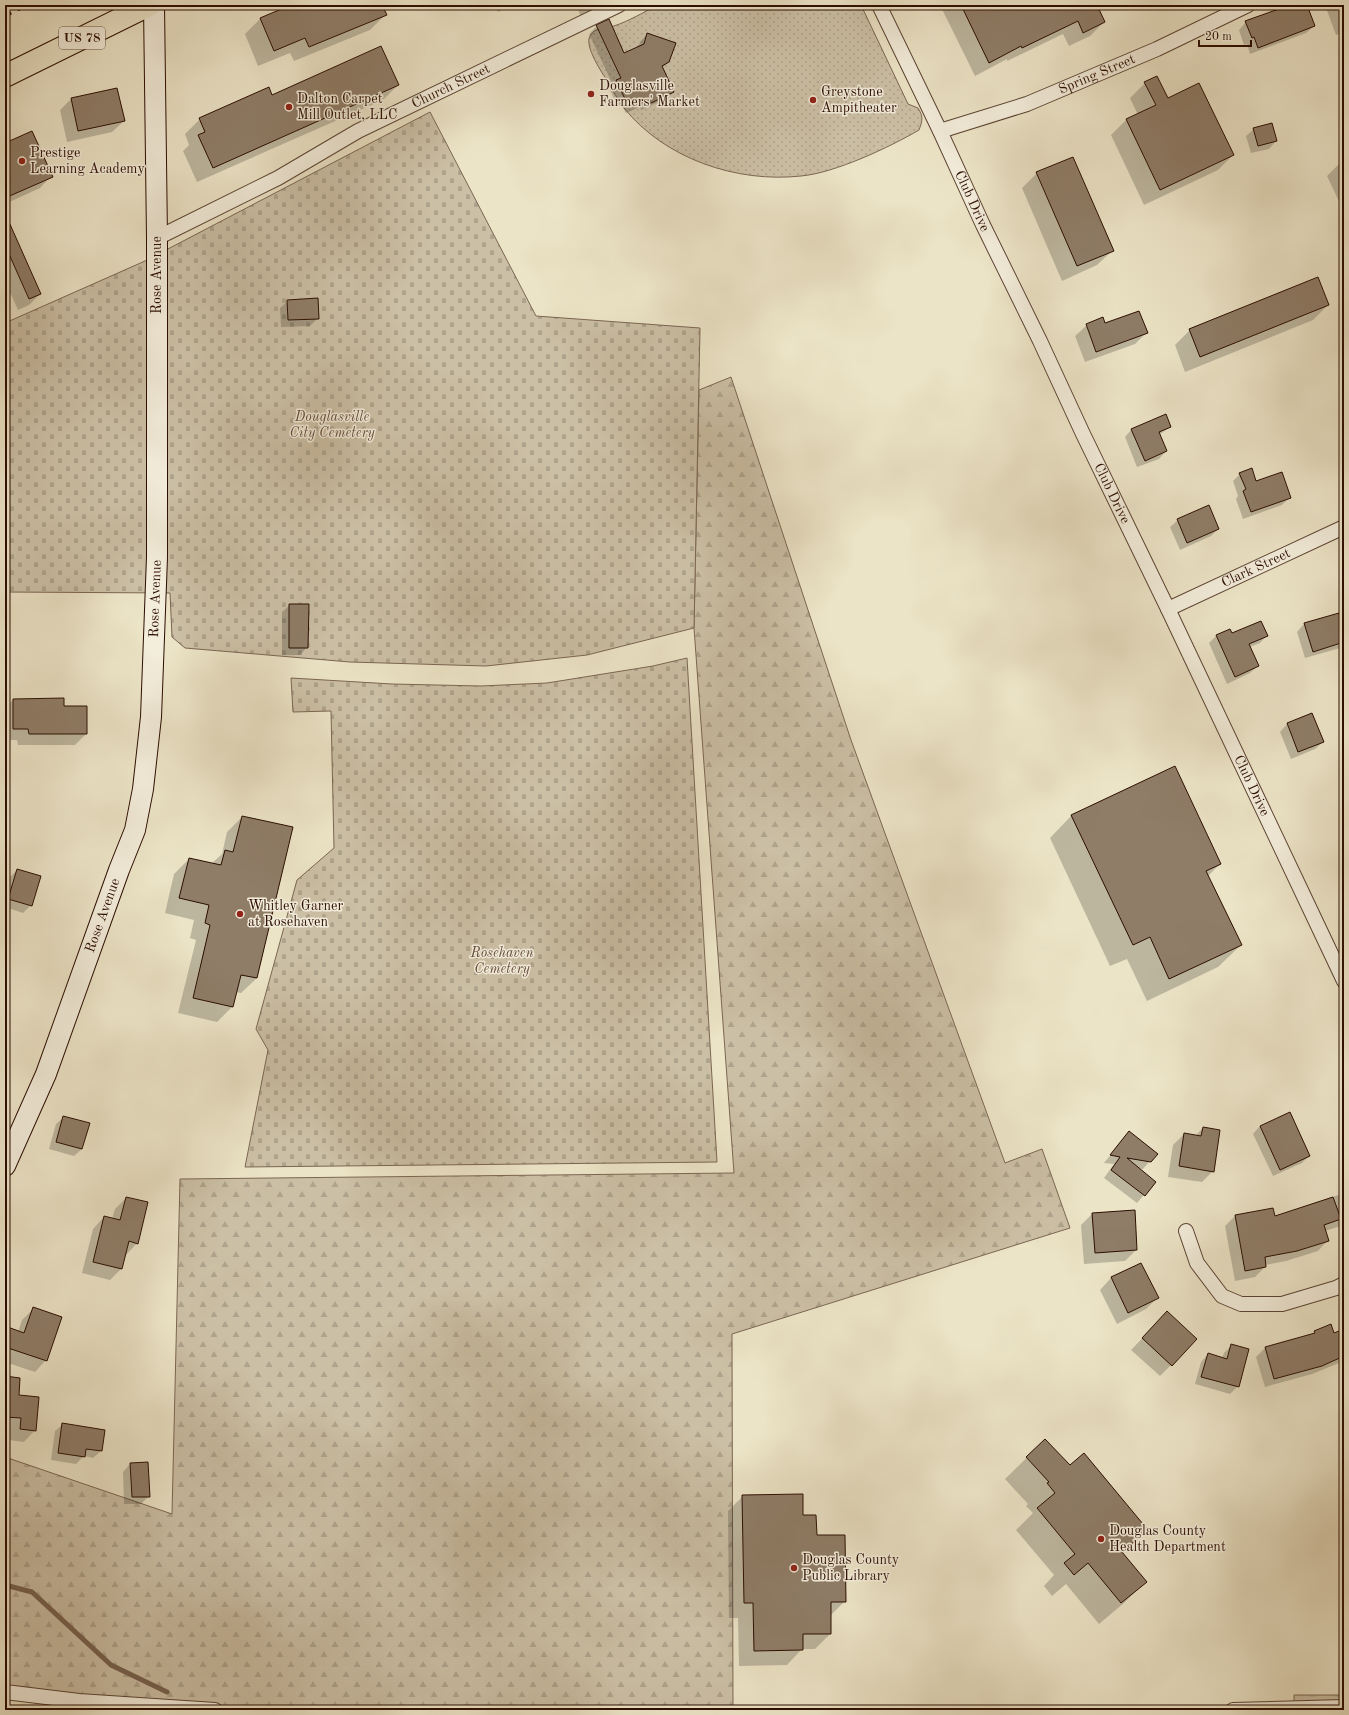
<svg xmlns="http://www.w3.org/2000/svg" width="1349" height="1715" font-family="'Old Standard TT',serif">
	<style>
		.grass { fill: url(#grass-tufts); stroke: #7b6653 }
		.forest { fill: url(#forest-firs); stroke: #7b6653 }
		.cemetery { fill: url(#cemetery-stones); stroke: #7b6653 }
		.park { fill: url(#park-dots); stroke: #7b6653 }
		.shadow { fill: #0003 }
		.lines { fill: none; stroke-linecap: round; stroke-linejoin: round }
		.stream { stroke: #776250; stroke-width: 5 }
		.building { fill: #8f7d68; stroke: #2b0d01 }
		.street-casing { stroke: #5b4332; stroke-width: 16 }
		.secondary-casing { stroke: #2b0d01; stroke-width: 22 }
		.primary-casing { stroke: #2b0d01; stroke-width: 24 }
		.street { stroke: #f3eddb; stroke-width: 14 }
		.secondary { stroke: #f3eddb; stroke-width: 20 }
		.primary { stroke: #ece4c7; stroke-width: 22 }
		.rail { stroke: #2b0d01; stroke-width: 3; stroke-dasharray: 7 7; stroke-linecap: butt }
		.poi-dot { fill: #8f2418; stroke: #f3eddb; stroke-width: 1.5 }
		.labels { text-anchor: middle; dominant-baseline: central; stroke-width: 3; stroke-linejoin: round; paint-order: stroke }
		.shield { fill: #f3eddb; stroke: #675042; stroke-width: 1 }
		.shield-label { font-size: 13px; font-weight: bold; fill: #2b0d01 }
		.street-label { font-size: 14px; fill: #2b0d01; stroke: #f3eddb }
		.poi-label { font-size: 14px; fill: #2b0d01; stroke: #f3eddb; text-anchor: start }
		.park-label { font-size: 14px; font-style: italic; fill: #634b3a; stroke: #f3eddb }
	</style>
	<defs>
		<pattern id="grass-tufts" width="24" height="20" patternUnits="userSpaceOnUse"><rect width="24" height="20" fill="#cbbfa5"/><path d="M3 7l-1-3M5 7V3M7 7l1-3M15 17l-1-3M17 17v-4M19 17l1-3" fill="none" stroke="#aea38c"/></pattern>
		<pattern id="forest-firs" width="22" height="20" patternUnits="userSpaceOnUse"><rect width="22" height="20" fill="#cbbfa5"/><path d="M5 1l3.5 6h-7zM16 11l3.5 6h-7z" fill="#aea38c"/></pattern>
		<pattern id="cemetery-stones" width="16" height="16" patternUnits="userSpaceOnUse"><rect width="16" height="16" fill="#cbbfa5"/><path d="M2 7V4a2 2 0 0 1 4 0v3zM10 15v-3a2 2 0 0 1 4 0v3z" fill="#aea38c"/></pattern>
		<pattern id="park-dots" width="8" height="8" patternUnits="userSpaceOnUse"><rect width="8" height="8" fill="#cbbfa5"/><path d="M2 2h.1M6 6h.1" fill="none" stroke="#aea38c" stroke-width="1.8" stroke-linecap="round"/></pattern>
	</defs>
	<rect width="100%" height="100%" fill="#ece4c7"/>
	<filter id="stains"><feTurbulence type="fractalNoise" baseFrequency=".005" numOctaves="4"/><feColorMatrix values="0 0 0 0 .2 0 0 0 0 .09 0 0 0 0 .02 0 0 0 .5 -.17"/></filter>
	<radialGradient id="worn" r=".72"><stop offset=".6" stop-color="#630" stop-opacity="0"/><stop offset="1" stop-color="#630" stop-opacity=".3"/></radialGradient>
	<path class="grass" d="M1294,1695H1344V1710H1294Z"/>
	<path class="forest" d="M731,377L851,740L1005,1163L1042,1149L1070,1228L732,1334L733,1710L192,1709L5,1692V1457L172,1514L180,1179L734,1173L694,628L699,390Z"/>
	<path class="cemetery" d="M430,112L536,316L700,328L694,628L587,655L486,666L350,662L185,648L172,637L170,593L5,592V323L145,261Z
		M687,658L717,1162L245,1167L268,1050L256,1029L297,880L334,848L331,711L293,712L291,678L392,684L481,686L547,683L653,666Z"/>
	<path class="park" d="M658,5H861L908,104L918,108C923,116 923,120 919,130C890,147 835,173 801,176C737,183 665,159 624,108C618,100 613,91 608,82C602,73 584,46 590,36C596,26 605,29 614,26C629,21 644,12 658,5Z"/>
	<path class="shadow" d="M294,5H381L385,15L370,30L294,61L290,53L258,66L245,34L260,19Z
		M494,5H513L498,12Z
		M576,5H599L593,11L581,17Z
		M940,5H1096L1104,22L1090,36L1069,46L1063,34L1007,61V59L975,76Z
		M1277,5H1306L1314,26L1306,33L1250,54L1247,44L1244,45L1239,30L1246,22L1275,12L1274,8Z
		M1325,5H1344V32L1336,35Z
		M597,26L624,54L638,48L640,42L647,34L668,62L662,68L673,92L665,99L641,110L640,107L626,113L622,106L618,107L609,88L613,85L589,34Z
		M1145,83L1167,99L1233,155L1218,170L1144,205L1111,135L1126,120L1138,115L1130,98Z
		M398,85L383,100L197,182L183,151L189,145L185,134L200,119L272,96Z
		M117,89L124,121L112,132L67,142L60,110L71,99Z
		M1254,129L1276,141L1269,149L1251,153L1246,136Z
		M5,144L51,176L40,188L5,204Z
		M1344,162V212L1327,176L1339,164Z
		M1037,173L1113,250L1097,265L1062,281L1022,188Z
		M5,216L40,294L29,305L18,310L5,281Z
		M288,301L318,318L310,326L281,327L280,308Z
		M1328,305L1313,320L1185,372L1175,345L1190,330Z
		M1087,325H1105L1146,333L1135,344L1085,362L1075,336Z
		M1170,427L1159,435L1166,451L1159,459L1137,467L1125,437L1132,429Z
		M1240,474L1256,483L1290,497L1282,505L1243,519L1236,499L1238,496L1233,481Z
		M1178,520L1218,529L1211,536L1180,550L1170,527Z
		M290,605L307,647L300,655H282V612Z
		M1304,624L1344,630V644L1340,648L1305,658L1297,632Z
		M1217,635H1267L1260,643L1250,647L1258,666L1250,673L1227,684L1209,643Z
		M13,700L63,707L86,734L75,745H18L17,740H5V708Z
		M1311,714L1323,742L1315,749L1291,759L1280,732L1287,724Z
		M1072,815L1220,864L1208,876L1241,945L1218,967L1147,1001L1127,959L1110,966L1050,838Z
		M242,817L257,978L241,993L236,992L232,1007L217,1022L178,1013L196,940L190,938L194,920L165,913L174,874L189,859L211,864L222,854L227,832Z
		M17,870L31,905L23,913L5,907V894L10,877Z
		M1289,1113L1309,1156L1302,1163L1273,1176L1253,1134L1260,1126Z
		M64,1117L82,1149L74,1156L49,1149L56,1124Z
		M1203,1128L1213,1171L1202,1182L1168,1177L1173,1145L1184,1134L1195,1136Z
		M1129,1132L1150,1161L1143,1169L1138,1168L1155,1182L1137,1203L1104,1178L1114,1164L1104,1163Z
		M1344,1193V1225L1325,1231L1328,1240L1318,1251L1286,1261L1265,1265V1267L1255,1277L1235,1281L1225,1226L1235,1216L1274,1217Z
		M126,1198L137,1243L126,1255L125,1254L121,1269L110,1280L82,1273L93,1229L104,1217L112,1219L115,1209Z
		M1134,1211L1136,1250L1125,1261L1084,1264L1081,1225L1092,1214Z
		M1141,1264L1157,1298L1146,1309L1117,1324L1100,1290L1111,1278Z
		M34,1308L46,1360L35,1372L5,1362V1327L18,1332L22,1320Z
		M1156,1324L1171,1365L1160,1376L1131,1350Z
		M1344,1330V1361L1312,1374L1265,1387L1256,1357L1265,1348L1312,1335L1315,1332L1334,1334Z
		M1232,1345L1238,1386L1230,1394L1195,1384L1201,1362L1208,1354L1222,1358L1224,1353Z
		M5,1377L35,1430L24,1442L9,1440L10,1429H5Z
		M63,1424L101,1451L93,1458L84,1456L76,1464L51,1460L55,1431Z
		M1045,1440L1070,1466L1147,1530L1122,1554L1145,1582L1124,1603L1099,1624L1066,1584L1052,1596L1044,1586L1054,1575L1016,1530L1033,1513L1026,1506L1028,1504L1005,1479Z
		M130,1464L149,1496L141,1504H124L123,1472Z
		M743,1496L802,1516L816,1536L845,1601L830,1616V1634L815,1649H802L787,1665L739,1666L738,1618H729L728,1511Z"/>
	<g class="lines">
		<path class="stream" d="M5,1585L32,1592L111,1665L167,1692"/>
	</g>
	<path class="building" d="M291,5H382L387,15L309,47L305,38L274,51L260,18Z
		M587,5H599L589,10Z
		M961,5H1097L1105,22L1083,33L1078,21L1022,48L1021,46L989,63Z
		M1290,5H1307L1315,26L1258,48L1254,37L1252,38L1245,21Z
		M609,19L624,53L644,44L647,33L676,43L669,62L662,66L674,92L649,104L647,100L634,107L630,99L626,101L616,80L621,78L596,25Z
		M381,46L399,85L213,168L198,135L205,132L199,118L269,87L272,95Z
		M1157,76L1168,98L1199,83L1234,155L1160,190L1126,119L1156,105L1144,82Z
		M117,88L125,121L78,131L71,98Z
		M1272,123L1277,141L1258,146L1253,128Z
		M32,131L53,177L5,198V143Z
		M1073,157L1114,251L1077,266L1036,172Z
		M5,213L41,294L29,299L5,245Z
		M1318,277L1329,305L1200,357L1189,329Z
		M318,298L319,319L288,320L287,300Z
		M1139,311L1148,333L1096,352L1086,324L1103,317L1105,323Z
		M1166,414L1171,427L1159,432L1167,451L1145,461L1131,429Z
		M1252,468L1256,481L1282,472L1291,498L1251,512L1243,491L1246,489L1239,473Z
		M1209,505L1219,529L1187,543L1177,519Z
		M289,604H309L308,648H289Z
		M1339,613L1344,627V642L1313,652L1304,623Z
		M1261,621L1268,636L1249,644L1259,666L1235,677L1216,635L1230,629L1232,633Z
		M64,698V706H87V734H29L28,729H13V699Z
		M1312,713L1324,742L1298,752L1287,723Z
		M1175,766L1221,864L1206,871L1242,945L1169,979L1150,937L1133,945L1071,815Z
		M242,816L293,827L257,978L241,975L233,1007L193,998L210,925L205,923L209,905L179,898L189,858L221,865L225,850L233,852Z
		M17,869L41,876L32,906L8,899Z
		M1290,1112L1310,1156L1280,1170L1260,1126Z
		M63,1116L90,1123L82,1149L56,1142Z
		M1203,1127L1220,1130L1214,1172L1179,1166L1184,1133L1201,1136Z
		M1129,1131L1158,1154L1151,1162L1127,1158L1156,1182L1145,1196L1111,1170L1120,1157L1110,1155Z
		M126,1197L148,1202L138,1244L129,1241L122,1269L93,1262L104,1216L120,1220Z
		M1333,1197L1341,1219L1324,1225L1329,1241L1297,1251L1265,1257L1266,1267L1245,1271L1235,1215L1273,1208L1275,1216Z
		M1135,1210L1137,1250L1095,1253L1092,1213Z
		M1141,1263L1159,1298L1128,1313L1111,1277Z
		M33,1307L62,1317L47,1361L5,1347V1326L24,1333Z
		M1167,1311L1197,1339L1172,1366L1142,1338Z
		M1331,1324L1334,1333L1344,1329V1356L1322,1366L1274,1379L1265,1347L1315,1333L1314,1331Z
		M1231,1344L1249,1349L1239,1387L1201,1377L1208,1353L1227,1359Z
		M5,1376L20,1378L19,1395L39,1397L36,1431L20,1429L21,1418L5,1417Z
		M62,1423L105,1430L102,1451L86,1449L85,1457L58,1453Z
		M1045,1439L1070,1465L1084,1453L1148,1530L1122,1552L1147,1582L1121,1603L1088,1563L1074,1575L1064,1563L1075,1554L1037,1508L1055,1493L1047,1483L1049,1482L1026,1457Z
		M148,1462L150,1497H132L130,1463Z
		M803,1494V1515H816L817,1535H845L846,1602H831V1634H803V1650L754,1651L753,1603H744L742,1495Z"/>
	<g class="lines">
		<g class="street-casing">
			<g id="street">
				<path id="s1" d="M879,5L940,131L983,225L1040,341L1083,434L1168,609L1344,981"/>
				<path id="s2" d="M940,131L1027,104L1157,49L1248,5"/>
				<path id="s3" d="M157,238L278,178L358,131L619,5"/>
				<path id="s4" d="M1168,609L1344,527"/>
				<path d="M1186,1231L1197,1263L1222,1296L1241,1304H1282L1336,1288L1344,1284"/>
				<path d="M5,1692L79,1701L215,1710"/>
				<path d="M1233,1710L1344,1707"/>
			</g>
		</g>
		<g class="secondary-casing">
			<g id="secondary">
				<path id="s5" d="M5,1166L46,1074L119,870L135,830L143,789L151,717L157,557V238L154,5"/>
			</g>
		</g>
		<g class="primary-casing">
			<path id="primary" d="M5,76L149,5"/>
		</g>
		<use href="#street" class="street"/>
		<use href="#secondary" class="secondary"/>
		<use href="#primary" class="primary"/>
		<path class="rail" d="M5,16L28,5"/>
	</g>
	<g class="poi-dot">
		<circle cx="591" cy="94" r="4"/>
		<circle cx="813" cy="100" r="4"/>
		<circle cx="289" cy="107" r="4"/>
		<circle cx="22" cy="161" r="4"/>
		<circle cx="240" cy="914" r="4"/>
		<circle cx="1101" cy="1539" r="4"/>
		<circle cx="794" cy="1568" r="4"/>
	</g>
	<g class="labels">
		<rect class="shield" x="59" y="27" width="46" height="22" rx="3"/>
		<g class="shield-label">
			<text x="82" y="38">US 78</text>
		</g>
		<g class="street-label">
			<text stroke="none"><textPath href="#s2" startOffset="167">Spring Street</textPath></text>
			<text stroke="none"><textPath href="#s3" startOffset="331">Church Street</textPath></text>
			<text stroke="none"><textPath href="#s1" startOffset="217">Club Drive</textPath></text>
			<text transform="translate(157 275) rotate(-90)">Rose Avenue</text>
			<text stroke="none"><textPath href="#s1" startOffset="541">Club Drive</textPath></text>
			<text stroke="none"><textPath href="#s4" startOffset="97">Clark Street</textPath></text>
			<text stroke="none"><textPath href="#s5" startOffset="593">Rose Avenue</textPath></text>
			<text stroke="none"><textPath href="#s1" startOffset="865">Club Drive</textPath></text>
			<text stroke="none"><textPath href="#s5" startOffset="269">Rose Avenue</textPath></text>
		</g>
		<g class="poi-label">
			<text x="599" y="86">Douglasville<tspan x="599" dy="16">Farmers' Market</tspan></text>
			<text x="821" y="92">Greystone<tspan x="821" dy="16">Ampitheater</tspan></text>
			<text x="297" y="99">Dalton Carpet<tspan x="297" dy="16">Mill Outlet, LLC</tspan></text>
			<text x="30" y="153">Prestige<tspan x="30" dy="16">Learning Academy</tspan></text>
			<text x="248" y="906">Whitley Garner<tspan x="248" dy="16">at Rosehaven</tspan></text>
			<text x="1109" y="1531">Douglas County<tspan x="1109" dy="16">Health Department</tspan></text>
			<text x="802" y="1560">Douglas County<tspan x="802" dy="16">Public Library</tspan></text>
		</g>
		<g class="park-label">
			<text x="332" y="417">Douglasville<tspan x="332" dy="16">City Cemetery</tspan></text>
			<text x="502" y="953">Rosehaven<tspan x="502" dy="16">Cemetery</tspan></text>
		</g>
	</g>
	<rect width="1349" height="1715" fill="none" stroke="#ece4c7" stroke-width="20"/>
	<rect x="6" y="6" width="1337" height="1703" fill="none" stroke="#2b0d01" stroke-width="2"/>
	<rect x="10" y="10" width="1329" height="1695" fill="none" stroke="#2b0d01"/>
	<path d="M1199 40v6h52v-6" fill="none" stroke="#2b0d01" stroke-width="2"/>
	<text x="1205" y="40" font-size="12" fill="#2b0d01" stroke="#f3eddb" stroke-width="3" paint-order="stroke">20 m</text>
	<rect width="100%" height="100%" filter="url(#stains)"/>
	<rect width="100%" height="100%" fill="url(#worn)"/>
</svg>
